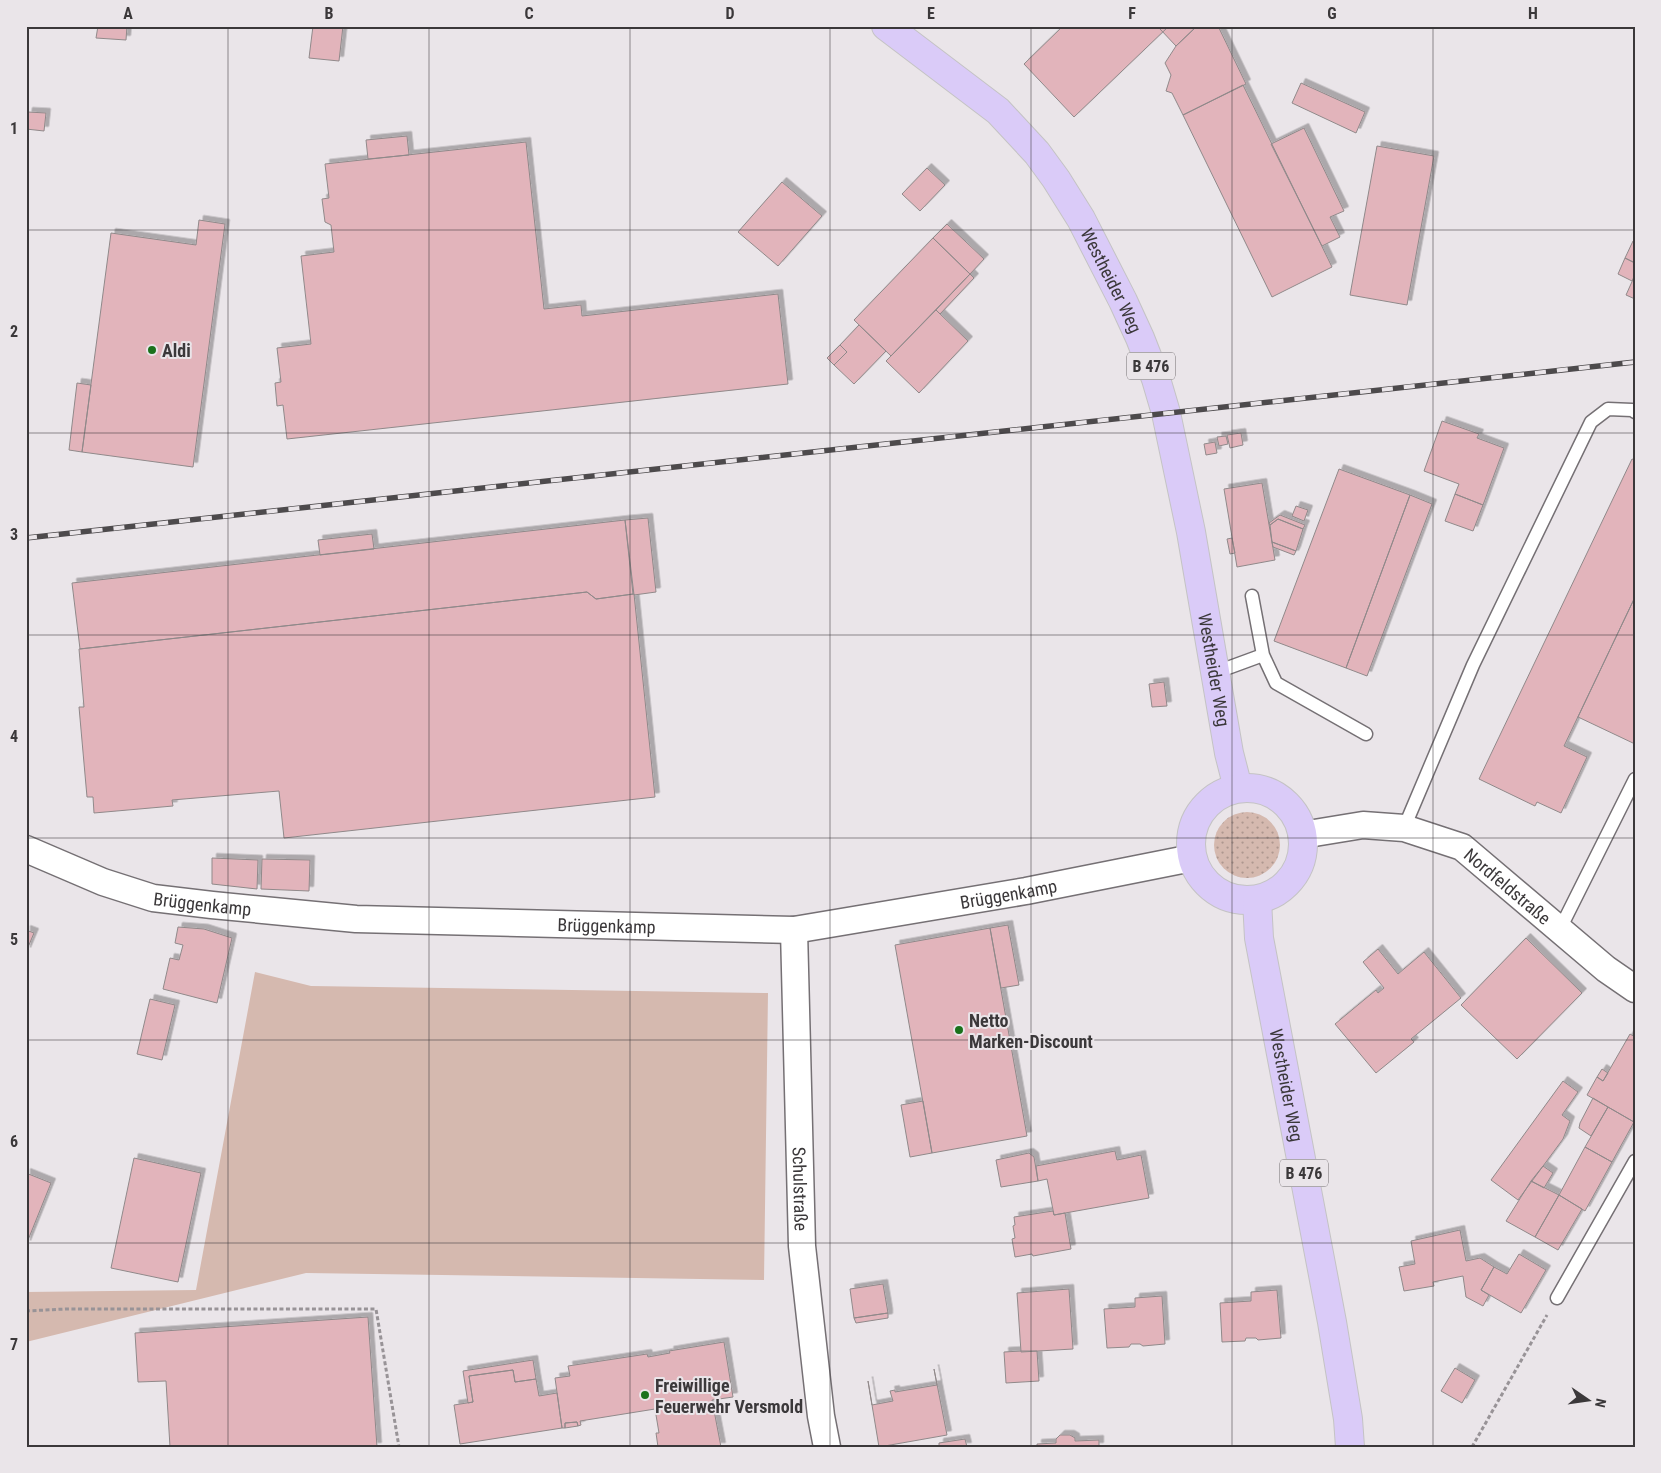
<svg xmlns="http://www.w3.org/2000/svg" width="1661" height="1473" font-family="'Roboto Condensed',sans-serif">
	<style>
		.grass { fill: url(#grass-dots) }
		.park { fill: #d5b9af }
		.building { fill: #e2b4bb; stroke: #90898a; filter: url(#shadow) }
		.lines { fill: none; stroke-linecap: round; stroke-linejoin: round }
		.lane-casing { stroke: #757074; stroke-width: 15 }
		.street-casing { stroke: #757074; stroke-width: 29 }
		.primary-casing { stroke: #c4c3c4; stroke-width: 30 }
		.path { stroke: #989397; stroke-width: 3; stroke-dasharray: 4 2.5; stroke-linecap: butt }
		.lane { stroke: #fff; stroke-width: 12 }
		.street { stroke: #fff; stroke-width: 26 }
		.primary { stroke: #dacbf8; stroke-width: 28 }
		.rail-casing { stroke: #4d4a4c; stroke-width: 5.5 }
		.rail { stroke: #eae5e9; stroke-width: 4; stroke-dasharray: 11; stroke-linecap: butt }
		.grid { fill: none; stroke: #3b383a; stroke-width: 1; stroke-opacity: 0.55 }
		.poi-dot { fill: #1a711b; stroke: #eae5e9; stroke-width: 2 }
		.labels { text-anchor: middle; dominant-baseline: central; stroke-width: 4; stroke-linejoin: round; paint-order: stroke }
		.shield { fill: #eae5e9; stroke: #706c6e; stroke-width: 1 }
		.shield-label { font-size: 16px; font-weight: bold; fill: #3b383a }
		.street-label { font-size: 18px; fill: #3b383a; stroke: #eae5e9 }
		.poi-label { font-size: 18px; font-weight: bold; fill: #3b383a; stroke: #eae5e9; text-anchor: start }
		.neatline { fill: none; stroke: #3b383a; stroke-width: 2 }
		.grid-label { font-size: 16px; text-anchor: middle; font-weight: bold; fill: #3b383a }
	</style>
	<defs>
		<pattern id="grass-dots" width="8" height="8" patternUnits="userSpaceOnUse" patternTransform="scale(1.25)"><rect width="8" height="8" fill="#d5b9af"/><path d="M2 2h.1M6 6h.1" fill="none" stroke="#ae978f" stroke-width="1.8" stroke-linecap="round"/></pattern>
		<filter id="shadow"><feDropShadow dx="4.5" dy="-4.5" stdDeviation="0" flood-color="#0004"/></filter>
	</defs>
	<rect width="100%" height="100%" fill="#eae5e9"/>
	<path class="grass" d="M1214 845a33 33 0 1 1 66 0a33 33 0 1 1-66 0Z"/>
	<path class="park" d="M255,972L311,986L768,993L764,1280L306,1273L26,1342V1292L196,1290Z"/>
	<path class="building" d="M98,26H127L126,40L96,38Z
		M313,26H343L339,61L309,58Z
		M1063,26H1169L1074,117L1024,64Z
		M1163,26H1197L1176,46L1160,29Z
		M1197,26H1218L1246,84L1183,115L1172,93L1166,91L1171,75L1165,63L1176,46Z
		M1301,83L1365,112L1356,133L1292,103Z
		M1243,85L1332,267L1272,297L1183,115Z
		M28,112L46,113L44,131L26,129Z
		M1304,128L1344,211L1330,217L1340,237L1322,246L1271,144Z
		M407,136L409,155L368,159L366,140Z
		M526,142L544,309L581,305L582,316L778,294L788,384L287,439L283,405L277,406L275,383L281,382L277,348L311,344L301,256L334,252L331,225L325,222L322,199L329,198L325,164Z
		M1377,146L1434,156L1407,305L1350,295Z
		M927,168L945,185L920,211L902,194Z
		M782,182L822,216L778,266L738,232Z
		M199,220L225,224L193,467L82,452L111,233L196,245Z
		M947,224L984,259L970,274L933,238Z
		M933,238L970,274L891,356L854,320Z
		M1633,241H1635V263L1625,258Z
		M1625,258L1635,263V275L1632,281L1618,274Z
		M970,274L974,278L940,314L936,310Z
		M1635,275V299L1626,295Z
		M936,310L968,341L919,393L886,361Z
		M859,325L886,351L854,384L834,365L847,352L840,345Z
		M840,345L847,352L834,365L827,358Z
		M77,383L91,385L82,452L69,450Z
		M1442,421L1479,434L1477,438L1504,448L1483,505L1455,494L1459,484L1424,471Z
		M1241,433L1243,445L1230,448L1227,435Z
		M1226,436L1228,444L1219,446L1217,437Z
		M1215,442L1217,453L1206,455L1204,444Z
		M1632,459L1635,460V597L1564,746L1587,757L1561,813L1537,802L1535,806L1479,779Z
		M1339,469L1410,495L1346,668L1274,641Z
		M1262,483L1275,560L1237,567L1224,489Z
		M1455,494L1483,505L1473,531L1445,521Z
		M1410,495L1432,504L1367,676L1346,668Z
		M1296,506L1308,510L1304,521L1292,516Z
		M1280,515L1305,525L1303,529L1278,519L1270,525L1269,523Z
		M648,518L656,592L634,595L625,520Z
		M1278,519L1303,529L1296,551L1272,542L1270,525Z
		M625,520L633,594L596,599L587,592L80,649L72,583Z
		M372,534L374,549L320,555L318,540Z
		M1232,538L1235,553L1230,554L1227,539Z
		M1272,542L1296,551L1294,555L1273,547Z
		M587,592L596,599L634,594L655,797L284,838L279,791L172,800L173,806L94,813L93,797H87L79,707H84L79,649Z
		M1635,597V744L1578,717Z
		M1164,682L1167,706L1152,707L1149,684Z
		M212,858L258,860L257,889L212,884Z
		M262,859L310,860L309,891L261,889Z
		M1008,925L1019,985L1001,988L990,928Z
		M178,927L204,929L232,938L217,1003L163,989L170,958L179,960L183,945L175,943Z
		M990,928L1027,1136L932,1153L895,945Z
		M26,930L34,933L26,952Z
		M1526,938L1582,993L1517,1059L1461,1005Z
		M1378,949L1398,974L1424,952L1461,998L1411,1039L1414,1042L1376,1073L1335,1024L1376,990L1378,993L1384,988L1363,962Z
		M150,999L175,1005L162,1060L137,1054Z
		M1630,1034L1635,1037L1634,1122L1587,1095L1597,1077L1603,1081Z
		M1602,1069L1608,1073L1603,1081L1597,1077Z
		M1563,1081L1578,1092L1562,1115L1570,1121L1563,1139L1518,1200L1491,1180Z
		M1593,1098L1608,1107L1591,1136L1579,1128L1580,1123Z
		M923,1101L932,1153L910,1157L901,1105Z
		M1608,1107L1634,1122L1612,1162L1585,1147Z
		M1585,1147L1612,1162L1585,1211L1559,1195Z
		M1115,1151L1117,1160L1141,1155L1149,1198L1054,1215L1047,1179L1038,1181L1036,1166Z
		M1029,1153L1034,1157L1038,1181L1001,1187L996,1160Z
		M134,1158L201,1173L178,1282L111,1268Z
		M1543,1166L1553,1173L1544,1188L1531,1181Z
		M26,1173L51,1183L26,1245Z
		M1531,1181L1559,1195L1535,1237L1506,1221Z
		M1559,1195L1582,1209L1558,1250L1535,1237Z
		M1053,1211L1054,1215L1065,1213L1071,1249L1033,1256L1032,1254L1015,1257L1012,1239L1015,1238L1013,1226L1015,1225L1014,1217Z
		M1460,1230L1466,1261L1480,1258L1494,1267L1481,1290L1489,1295L1483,1306L1466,1297L1463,1276L1433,1282L1434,1286L1404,1291L1399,1267L1415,1264L1411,1241Z
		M1519,1254L1546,1270L1521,1313L1481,1290L1494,1267L1507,1274Z
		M883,1284L888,1313L854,1318L850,1289Z
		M1069,1289L1073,1349L1021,1352L1017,1293Z
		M1277,1290L1281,1338L1258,1340L1256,1338H1246L1245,1341L1222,1342L1220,1303L1251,1301V1292Z
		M1162,1296L1165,1344L1143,1346L1140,1344H1131L1129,1347L1107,1348L1104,1309L1135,1307V1298Z
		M888,1313V1318L856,1323L854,1318Z
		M368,1317L377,1447H170L166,1381L138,1382L135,1333Z
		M724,1342L733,1397L712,1400L721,1447H658L656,1433H659L655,1409L580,1421L581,1425L578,1426L577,1422L565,1423V1428H562L555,1378L570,1376L568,1366L647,1354L648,1357L670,1353L669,1351Z
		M1021,1351H1037L1039,1381L1006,1383L1004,1352Z
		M533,1360L536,1379L515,1382L513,1370L469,1376L473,1402L468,1403L463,1371Z
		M1455,1368L1475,1380L1462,1403L1441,1391Z
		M934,1369L947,1435L879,1447L868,1381L872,1405L893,1401L890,1391L895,1390V1392L937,1385Z
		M513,1370L515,1382L536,1379L539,1396L557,1393L562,1428L460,1444L454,1405L473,1402L469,1376Z
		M577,1422L578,1426L565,1428V1423Z
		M1060,1435H1070L1075,1438V1441L1099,1440V1447H1037V1444L1056,1443V1439Z
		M965,1439L967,1447H939V1443Z"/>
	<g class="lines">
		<g class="lane-casing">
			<path id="lane" d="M1252,596L1263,655L1276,683L1366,734
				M1214,673L1263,655
				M1404,828L1473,665L1591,422L1608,409L1632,410L1635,412
				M1560,929L1635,779
				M1557,1298L1635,1161"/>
		</g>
		<g class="street-casing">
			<g id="street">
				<path id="s1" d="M1302,835L1363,825L1404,828L1462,847L1606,969L1635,989"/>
				<path id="s2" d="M26,849L103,882L153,898L212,905L356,919L794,930L1026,891L1192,858"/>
				<path id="s3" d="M794,930L802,1246L821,1416L827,1447"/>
			</g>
		</g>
		<g class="primary-casing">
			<g id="primary">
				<path id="s4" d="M886,26L998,111L1037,153L1056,179L1081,219L1123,301L1140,338L1156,379L1166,413L1191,532L1229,753L1238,788"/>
				<circle cx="1247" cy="844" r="56"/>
				<path id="s5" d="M1257,900L1259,938L1332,1322L1348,1419L1350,1447"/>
			</g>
		</g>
		<path class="path" d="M26,1311L65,1309H376L399,1447
			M1472,1447L1547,1315"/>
		<use href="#lane" class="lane"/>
		<use href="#street" class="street"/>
		<use href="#primary" class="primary"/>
		<g class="rail-casing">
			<path id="rail" d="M26,538L1635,362"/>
		</g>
		<use href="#rail" class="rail"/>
	</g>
	<path class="grid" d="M228,26V1447M429,26V1447M630,26V1447M830,26V1447M1031,26V1447M1232,26V1447M1433,26V1447M26,230H1635M26,433H1635M26,635H1635M26,838H1635M26,1040H1635M26,1243H1635"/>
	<g class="poi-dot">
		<circle cx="152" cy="350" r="5"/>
		<circle cx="959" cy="1030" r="5"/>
		<circle cx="645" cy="1395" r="5"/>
	</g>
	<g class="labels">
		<g class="shield">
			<rect x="1127" y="352.5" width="48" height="27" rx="4"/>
			<rect x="1280" y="1159.5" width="48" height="27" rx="4"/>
		</g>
		<g class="shield-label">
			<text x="1151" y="366">B 476</text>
			<text x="1304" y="1173">B 476</text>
		</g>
		<g class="street-label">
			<text stroke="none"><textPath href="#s4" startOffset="346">Westheider Weg</textPath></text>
			<text stroke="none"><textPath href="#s4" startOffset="751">Westheider Weg</textPath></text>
			<text stroke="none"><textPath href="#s1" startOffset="224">Nordfeldstraße</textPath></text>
			<text stroke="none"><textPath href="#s2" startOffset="996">Brüggenkamp</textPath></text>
			<text stroke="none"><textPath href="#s2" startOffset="186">Brüggenkamp</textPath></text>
			<text stroke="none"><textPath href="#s2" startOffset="591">Brüggenkamp</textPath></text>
			<text stroke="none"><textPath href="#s5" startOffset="188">Westheider Weg</textPath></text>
			<text stroke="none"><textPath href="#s3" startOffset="259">Schulstraße</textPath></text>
		</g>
		<g class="poi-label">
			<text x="162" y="350">Aldi</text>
			<text x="969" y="1020">Netto<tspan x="969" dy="21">Marken-Discount</tspan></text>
			<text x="655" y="1385">Freiwillige<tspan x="655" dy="21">Feuerwehr Versmold</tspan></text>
		</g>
	</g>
	<rect width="1661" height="1473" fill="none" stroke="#eae5e9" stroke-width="55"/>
	<g transform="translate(1588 1400) rotate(103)" stroke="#eae5e9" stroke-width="4" paint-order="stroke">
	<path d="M0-4L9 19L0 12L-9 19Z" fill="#3b383a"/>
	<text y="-8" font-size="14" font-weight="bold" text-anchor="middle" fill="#3b383a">N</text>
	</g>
	<rect x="28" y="28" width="1606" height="1418" class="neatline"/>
	<g class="grid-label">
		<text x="128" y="19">A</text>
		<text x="329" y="19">B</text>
		<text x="529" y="19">C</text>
		<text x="730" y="19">D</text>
		<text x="931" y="19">E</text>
		<text x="1132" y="19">F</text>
		<text x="1332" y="19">G</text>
		<text x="1533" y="19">H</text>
		<text x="14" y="134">1</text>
		<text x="14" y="337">2</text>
		<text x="14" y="540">3</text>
		<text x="14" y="742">4</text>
		<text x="14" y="945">5</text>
		<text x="14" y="1147">6</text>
		<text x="14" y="1350">7</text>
	</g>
</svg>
